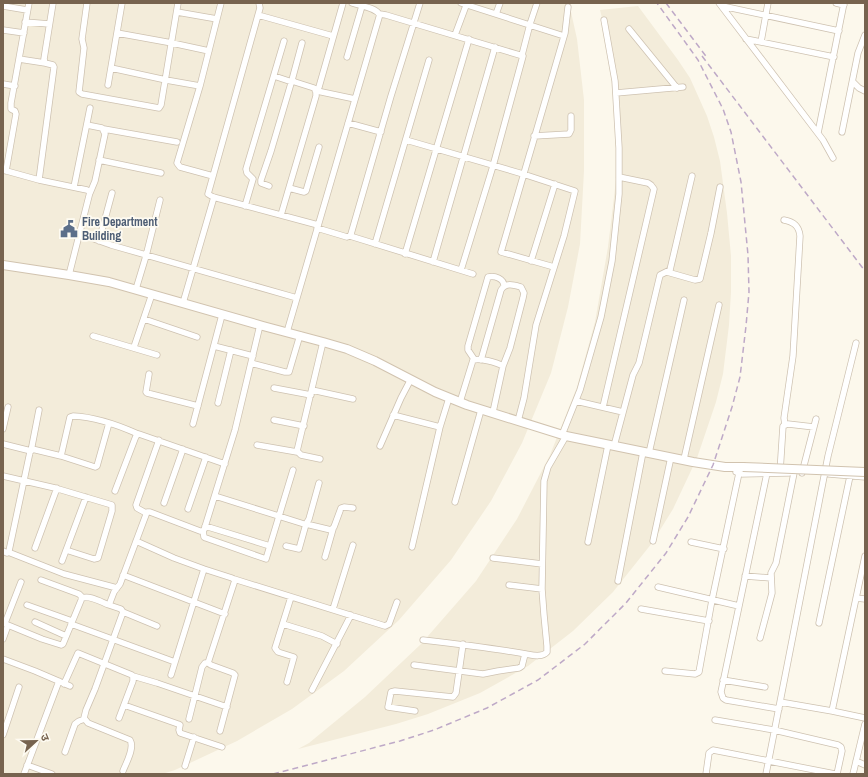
<svg xmlns="http://www.w3.org/2000/svg" width="868" height="777" font-family="'Archivo Narrow','Noto Sans Devanagari',sans-serif">
	<style>
		.residential { fill: #f3ecda }
		.lines { fill: none; stroke-linecap: round; stroke-linejoin: round }
		.street-casing { stroke: #cec2b1; stroke-width: 7 }
		.secondary-casing { stroke: #d1c3af; stroke-width: 10 }
		.street { stroke: #fff; stroke-width: 5.5 }
		.secondary { stroke: #fff; stroke-width: 8 }
		.rail { stroke: #bea9c7; stroke-width: 1.5; stroke-dasharray: 6 4; stroke-linecap: butt }
		.secondary-bridge-casing { stroke: #d1c3af; stroke-width: 10; stroke-linecap: butt }
		.secondary-bridge { stroke: #fff; stroke-width: 8 }
		.labels { text-anchor: middle; dominant-baseline: central; stroke-width: 3.5; stroke-linejoin: round; paint-order: stroke }
		.service-label { font-size: 12px; font-weight: bold; fill: #4e5e75; stroke: #fefbf2; text-anchor: start }
	</style>
	<rect width="100%" height="100%" fill="#fcf8ec"/>
	<path class="residential" d="M3,3H569L577,39L584,100V171L580,244L568,307L551,373L522,443L491,501L451,560L399,620L344,671L292,709L237,741L175,770L162,774H3Z
		M638,6L678,60L690,78L707,116L714,137L720,161L727,213L731,256V292L729,325L723,374L716,402L697,458L673,509L652,543L613,592L573,631L528,666L480,693L428,714L396,724L298,749L309,743L365,697L421,644L476,581L517,519L550,455L577,387L595,322L608,247L617,172L614,101L607,38L600,10Z"/>
	<g class="lines">
		<g class="street-casing">
			<path id="street" d="M87,3L82,39L84,48L79,92L82,94L159,108L161,105L178,3
				M259,3L260,8L208,194L213,197L318,225
				M352,3C361,6 375,7 380,15
				M461,3L564,36
				M719,3L823,140L833,158
				M836,3L844,5
				M3,6L27,10
				M722,6L839,31
				M177,12L217,19
				M496,14L500,3
				M258,15L333,36
				M25,22L49,24
				M629,29L677,88
				M3,30L24,33
				M117,33L172,43L209,51
				M455,35L467,3
				M746,39L834,57
				M761,42L768,3
				M522,55L530,24L537,3
				M347,57L362,6
				M19,59L45,63
				M111,68L166,80L200,86
				M274,76L292,82
				M853,82L859,88L865,91
				M3,84L15,86
				M108,85L122,3
				M317,91L355,99
				M316,92L319,87L343,3
				M616,93L683,87
				M348,123L381,132
				M87,125L102,128L105,134L95,181L90,193
				M104,129L177,142
				M842,132L858,53L865,35
				M818,133L844,3
				M534,136L569,134L571,130V116
				M406,140L523,174L575,191L564,236L536,325L524,398L518,421
				M99,160L161,173
				M3,170L39,180L87,190L90,192L69,275
				M6,171L16,114L15,111L11,109V103L29,3
				M213,176L180,167L177,163L200,86L221,3
				M39,180L54,67L53,65L45,63L44,59L53,3
				M269,186L261,183V180L271,151L292,80
				M74,187L90,108
				M289,188L304,192L306,191L319,147
				M245,206L253,179L247,173L246,169L284,41
				M281,215L316,96V92L314,88L295,82L292,80L302,43
				M784,220C794,222 799,226 800,236L793,356L784,418L785,425
				M317,228L347,237L350,236L351,234L391,96L420,3
				M80,234L111,245L297,298
				M350,236L473,274
				M99,241L112,193
				M375,244L429,60
				M405,254L469,39
				M531,261L555,184
				M433,262L495,47
				M554,267L501,252L565,33L568,7
				M667,272L695,280L700,279L711,233L720,187
				M136,289L146,256L160,200
				M183,303L214,197
				M144,319L197,337
				M287,332L380,14L386,15L523,56L493,166L461,270
				M93,336L157,355
				M214,346L253,356
				M134,347L152,294
				M474,359L468,350V346L488,277C495,275 504,279 504,286
				M481,360L501,290C506,282 514,285 521,287L524,293L523,298L510,348L503,366L493,412
				M251,363L285,372H289L300,335
				M149,374L146,392L147,393L198,406
				M274,388L311,395
				M312,390L353,399
				M576,401L623,412
				M460,402L473,360C480,358 496,362 503,366
				M218,403L231,350
				M603,407L654,189L651,185L648,183L619,177
				M393,415L440,427
				M274,420L304,426
				M193,424L222,315
				M3,429L8,407
				M562,435L580,390L601,317L612,261L619,194V148L615,81L604,20
				M3,444L31,451L39,410
				M257,445L297,452
				M380,446L401,398L411,379
				M614,446L633,375L639,363L660,275L670,270L692,176
				M649,453L684,300
				M61,456L95,467L97,466L109,423
				M320,459L301,455L297,451L323,342
				M684,459L719,305
				M736,472L742,474L789,473
				M780,472L783,426L788,424L814,427
				M767,473L721,692L723,698L726,700L779,709
				M802,473L816,419
				M829,474L865,477
				M3,476L55,488L112,505V511L98,558L94,559L66,550
				M115,491L136,436L139,434L225,464
				M215,496L304,524H306L309,519L319,483
				M455,502L481,410
				M164,503L183,449
				M188,509L206,457
				M146,513L137,508L136,505L159,440
				M205,526L270,546
				M203,531L204,537L206,538L266,559L293,470
				M136,541L174,558L204,569L171,675
				M653,541L671,457
				M588,542L608,445
				M691,542L724,549
				M286,546L299,549L306,524L331,530L334,527L341,508L344,507L353,508
				M412,547L440,427L449,398
				M35,548L57,488
				M3,551L7,553L9,551L30,452L32,449L61,456L70,417L73,416C95,417 118,425 138,434
				M8,552L64,574L117,588
				M325,557L333,529
				M493,558L542,564
				M62,561L86,497
				M204,569L232,578L235,580L208,663L211,665L233,673L235,675L220,731
				M123,575L225,614
				M745,576L771,578
				M234,579L385,626L389,624L397,602
				M41,580L79,594L83,598
				M618,581L643,452
				M509,585L542,589
				M658,587L739,606
				M856,598L865,599
				M27,605L72,621
				M333,609L353,545
				M641,609L709,621
				M123,612L157,626
				M35,622L66,636
				M3,623L42,639L61,645L63,644L82,598C90,595 101,602 109,605
				M5,623L21,582
				M819,623L850,476
				M71,624L175,662
				M283,624L322,636L337,644
				M760,638L772,593L771,573L776,563L794,473
				M3,639L8,625
				M423,640C458,644 492,648 526,654C532,655 542,658 547,652V646L544,615L542,589L544,481L548,467L566,436
				M3,659L35,671L70,686
				M414,665L483,674L498,671L519,668L522,666L525,654
				M665,671L695,674L699,672L712,600L739,473
				M133,676L157,683L227,707
				M723,680L765,687
				M287,682L294,657L278,652L275,648L291,597
				M64,684L78,653L132,675L133,677V681L119,718
				M312,690L351,615
				M780,702L832,711L865,718
				M124,705L178,724L180,725L179,730L180,733L222,747
				M415,711L388,707L391,692L395,691L453,697L456,693L463,644
				M832,711L865,556
				M189,719L202,667L205,663H208
				M715,720L774,730L838,745L841,747L842,751L837,774
				M3,735L19,687
				M65,752L75,724L79,721L85,719
				M856,761L865,765
				M27,765L52,774
				M185,766L194,737
				M123,771C126,763 135,748 130,740L88,723L84,718L86,710L95,689L123,612L121,609L109,605L114,592L120,584L147,512H150L200,531H203L204,530L235,430L260,325
				M24,774L59,681
				M706,774L709,753L713,750L835,774
				M766,774L828,456L856,343
				M853,774L865,724"/>
		</g>
		<g class="secondary-casing">
			<path id="secondary" d="M3,265L69,275L109,282L263,326L323,342L347,349L375,361L435,392L467,405L566,436L693,462L725,467H743"/>
		</g>
		<use href="#street" class="street"/>
		<use href="#secondary" class="secondary"/>
		<path class="rail" d="M666,3L708,59
			M702,56L865,271
			M273,774L400,741L434,730L487,708L538,680L585,644L626,603L666,553L688,517L713,465L732,407L740,377L746,326L749,292L748,255L741,182L731,132L723,109L698,60L657,3"/>
		<g class="secondary-bridge-casing">
			<path id="secondary-bridge" d="M743,467L865,472"/>
		</g>
		<use href="#secondary-bridge" class="secondary-bridge"/>
	</g>
	<defs>
		<g id="civic-bare" transform="scale(1.38)"><path d="M-.6-6.5H3V-4.5H.6V-3L4-1V1h2V6H-6V1h2V-1L-.6-3ZM-1.2 2.5V6h2.4V2.5Z" fill="#5c6f8a" stroke="#fefbf2" stroke-width="2.5" paint-order="stroke"/></g>
	</defs>
	<g fill-rule="evenodd">
		<use href="#civic-bare" x="69" y="229"/>
	</g>
	<g class="labels">
		<g class="service-label">
			<text x="82" y="222">Fire Department<tspan x="82" dy="14">Building</tspan></text>
		</g>
	</g>
	<rect width="868" height="777" fill="none" stroke="#77634f" stroke-width="8"/>
	<g transform="translate(36 741) rotate(68)" stroke="#fefbf2" stroke-width="3" paint-order="stroke">
	<path d="M0-3L7 15L0 10L-7 15Z" fill="#77634f"/>
	<text y="-6" font-size="11" font-weight="bold" text-anchor="middle" fill="#77634f">उ</text>
	</g>
</svg>
